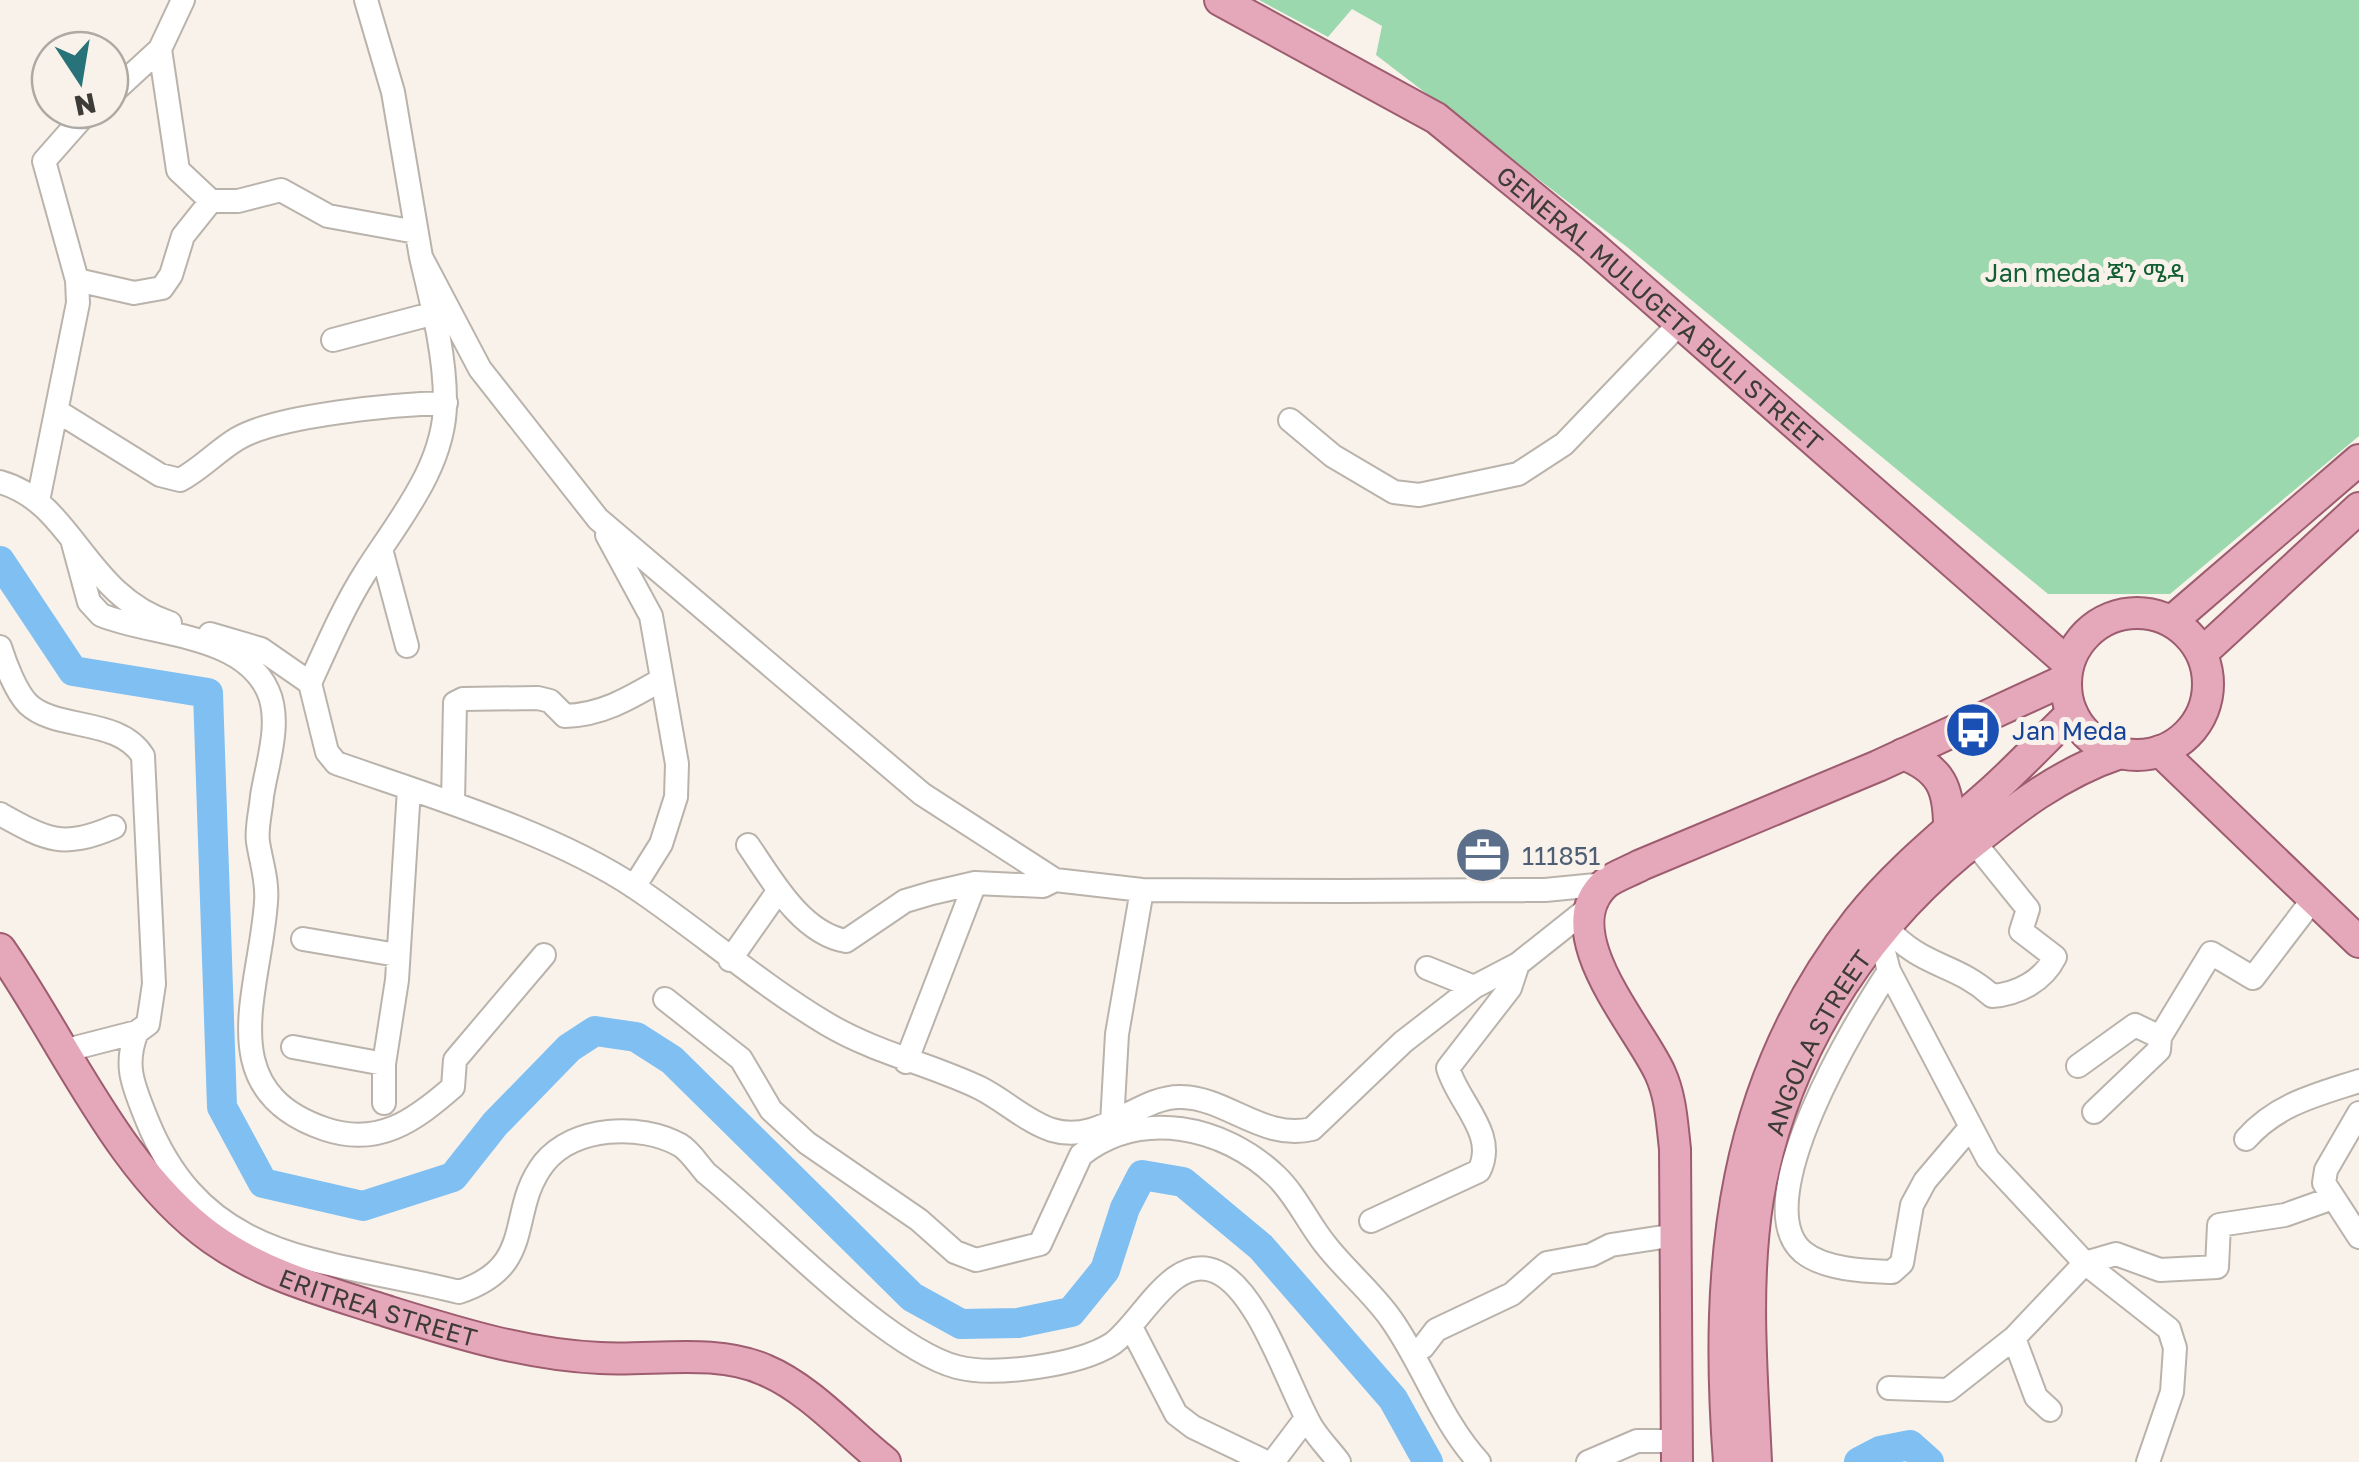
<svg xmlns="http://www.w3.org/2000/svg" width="2359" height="1462" font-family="'Golos Text','Noto Sans Ethiopic',sans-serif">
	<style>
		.green { fill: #9cd8ad }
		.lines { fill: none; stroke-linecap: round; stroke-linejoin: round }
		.river { stroke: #7fbff1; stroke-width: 30 }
		.minor-casing { stroke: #b9b3ac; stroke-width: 26 }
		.major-casing { stroke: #9e5c6f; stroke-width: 34 }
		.minor { stroke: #fff; stroke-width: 22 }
		.major { stroke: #e4a8ba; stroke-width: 30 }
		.labels { text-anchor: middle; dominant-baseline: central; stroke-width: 10; stroke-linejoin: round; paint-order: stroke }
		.park-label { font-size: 25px; fill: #125f33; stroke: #f9f2eb }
		.street-label { font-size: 25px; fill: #3d3b38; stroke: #f9f2eb }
		.transit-label { font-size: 25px; fill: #164399; stroke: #f9f2eb; text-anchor: start }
		.service-label { font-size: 25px; fill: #4e5e75; stroke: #f9f2eb; text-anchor: start }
	</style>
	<rect width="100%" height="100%" fill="#f9f2eb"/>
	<path class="green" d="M1259,0H2359V436L2170,594H2048L1627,247L1376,55L1382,26L1352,9L1328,37Z"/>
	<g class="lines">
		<path class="river" d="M0,561L73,671L208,693L222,1107L263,1183L363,1206L453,1177L495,1124L569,1048L595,1031L636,1037L672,1060L912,1297L961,1324L1018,1323L1071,1312L1105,1270L1125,1208L1142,1175L1183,1182L1261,1247L1393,1399L1428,1462
			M1859,1462L1880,1451L1910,1445L1929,1462"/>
		<g class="minor-casing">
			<path id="minor" d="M366,0L393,92L421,257L480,369L598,519L922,794L1055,880L1142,890L1343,891L1545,890L1606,884
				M160,49L178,170L211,201H238L281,190L328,216L416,232
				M110,95L160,49L183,0
				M421,257C432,304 445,353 445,401C446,466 397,522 365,573C343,608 327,646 310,683L327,752L336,763C430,796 554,833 636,888C701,932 760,984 827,1024C876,1053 930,1064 980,1088C1004,1100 1027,1122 1052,1130C1101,1145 1140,1095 1182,1097C1227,1098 1264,1141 1312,1129L1403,1042L1474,987L1518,964L1591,906
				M77,280L134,293L162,288L171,275L183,236L211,201
				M333,340L435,313
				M57,411L160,475L180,480C201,469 217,451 237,439C276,415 398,404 446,403
				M1290,420L1333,456L1394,492L1419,495L1518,474L1564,444L1680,323
				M0,482C73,502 84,595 170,623
				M38,501L78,303L77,280L44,161L89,110
				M607,535L651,616L677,764L676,797L661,844L634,887
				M73,543L89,602L101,615C152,636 242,633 268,691C282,722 267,764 262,796C261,810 256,828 258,842C261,862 268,881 266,902C260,991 210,1090 325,1129C378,1147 414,1121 453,1087L455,1060L544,955
				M381,549L407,646
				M210,634L261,649L310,683
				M0,647C5,663 16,692 28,704C56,731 119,717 143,756L154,984L148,1024L137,1032L67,1050
				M453,802L455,703L463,699L538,698L550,701L565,716C602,715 630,698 661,680
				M0,814C47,840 62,849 114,827
				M748,845C772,880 801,933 846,941L905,901L932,893L975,883L1043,886L1055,880
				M1885,926C1923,969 1955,962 1992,996C2018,994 2043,981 2055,957L2021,931L2028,909L1974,842
				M1879,933L1889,971L1988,1159L2085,1263L2169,1329L2175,1348L2172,1392L2148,1462
				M303,939L397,955
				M730,960L779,890
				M1427,968L1474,987
				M1889,971C1857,1019 1745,1203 1803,1252C1825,1270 1866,1271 1892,1272L1902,1263L1912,1205L1925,1181L1969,1129
				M665,999L741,1059L771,1110L807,1143L919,1220L955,1252L976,1260L1040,1244L1081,1155C1141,1108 1224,1126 1276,1176C1296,1195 1308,1223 1325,1244C1345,1270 1372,1292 1391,1319C1423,1364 1441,1421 1479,1462
				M137,1032C123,1066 134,1087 147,1120C206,1266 326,1258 459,1292C538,1266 506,1212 544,1163C574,1126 640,1123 680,1145C690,1151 698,1164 706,1173C769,1224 885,1348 957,1367C995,1377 1079,1365 1112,1344C1141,1324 1173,1251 1217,1272C1259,1291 1288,1386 1311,1426C1318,1438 1330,1450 1339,1462
				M293,1047L384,1064
				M906,1062L975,883
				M2078,1066L2135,1025L2160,1037L2211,953L2253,978L2314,898
				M384,1103V1064L397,980L409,789
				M2094,1112L2159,1050L2160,1037
				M2359,1113L2326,1170L2324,1183L2359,1237
				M1112,1123L1117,1034L1142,890
				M2246,1139C2277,1104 2316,1095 2359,1081
				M1371,1221L1479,1171C1498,1134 1458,1103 1448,1068L1510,988L1518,964
				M2085,1263L2116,1254L2160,1270L2217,1267L2219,1225L2285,1215L2330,1199
				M1131,1327L1176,1414L1193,1427L1266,1462
				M2014,1338L2036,1397L2050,1410
				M1423,1347L1436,1330L1512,1294L1547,1263L1591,1255L1611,1245L1676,1235
				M1889,1388L1948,1390L2014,1338L2085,1263
				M1273,1462L1304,1421
				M1588,1462L1637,1441H1677"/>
		</g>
		<g class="major-casing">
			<g id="major">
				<path id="s1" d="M1220,0L1436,118L1590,244L2068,663"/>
				<circle cx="2137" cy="684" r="71"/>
				<path d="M2172,621L2359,460"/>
				<path d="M2202,653L2359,508"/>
				<path d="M2160,751L2359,942"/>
				<path d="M1903,754C1941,769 1949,788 1949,827"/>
				<path id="s2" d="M0,949C66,1044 119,1172 213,1239C264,1275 321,1290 380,1309C451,1331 525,1355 600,1358C653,1361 716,1348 765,1370C810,1389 847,1432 885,1462"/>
				<path d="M1677,1462L1675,1149C1672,1123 1671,1097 1660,1073C1640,1028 1551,931 1606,883C1615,876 1630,871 1641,865L1878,766L2065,680"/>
				<path d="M1729,1462C1714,1263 1731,1082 1858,920C1896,872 1944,834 1990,793C2018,768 2044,740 2072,713"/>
				<path id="s3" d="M1756,1462C1752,1374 1744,1285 1758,1198C1781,1062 1856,939 1961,852C2012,811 2057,774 2120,753"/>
			</g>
		</g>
		<use href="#minor" class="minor"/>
		<use href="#major" class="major"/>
	</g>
	<defs>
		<g id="bus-disc" transform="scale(2.875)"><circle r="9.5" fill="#1a4fb4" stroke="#f9f2eb"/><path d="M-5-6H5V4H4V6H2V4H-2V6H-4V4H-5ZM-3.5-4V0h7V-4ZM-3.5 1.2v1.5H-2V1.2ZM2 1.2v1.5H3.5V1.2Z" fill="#fff"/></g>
		<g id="office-disc" transform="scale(2.875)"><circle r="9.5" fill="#5c6f8a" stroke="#f9f2eb"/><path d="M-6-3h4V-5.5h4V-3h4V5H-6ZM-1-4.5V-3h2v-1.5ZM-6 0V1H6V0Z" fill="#fff"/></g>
	</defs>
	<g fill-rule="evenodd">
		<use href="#bus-disc" x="1973" y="730"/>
		<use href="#office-disc" x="1483" y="855"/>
	</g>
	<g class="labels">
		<g class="park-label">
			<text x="2085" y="272">Jan meda ጃን ሜዳ</text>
		</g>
		<g class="street-label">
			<text stroke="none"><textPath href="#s1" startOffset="540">GENERAL MULUGETA BULI STREET</textPath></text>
			<text stroke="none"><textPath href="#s3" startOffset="432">ANGOLA STREET</textPath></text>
			<text stroke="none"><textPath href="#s2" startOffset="542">ERITREA STREET</textPath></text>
		</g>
		<g class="transit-label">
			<text x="2012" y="730">Jan Meda</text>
		</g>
		<g class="service-label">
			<text x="1522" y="855">111851</text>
		</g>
	</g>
	<g transform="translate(80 80) rotate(168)"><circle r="48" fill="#f9f2eb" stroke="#aea9a3" stroke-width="2.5"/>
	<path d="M0-8L18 38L0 25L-18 38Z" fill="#287279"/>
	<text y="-15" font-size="28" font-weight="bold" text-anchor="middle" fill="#3d3b38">N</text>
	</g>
</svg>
